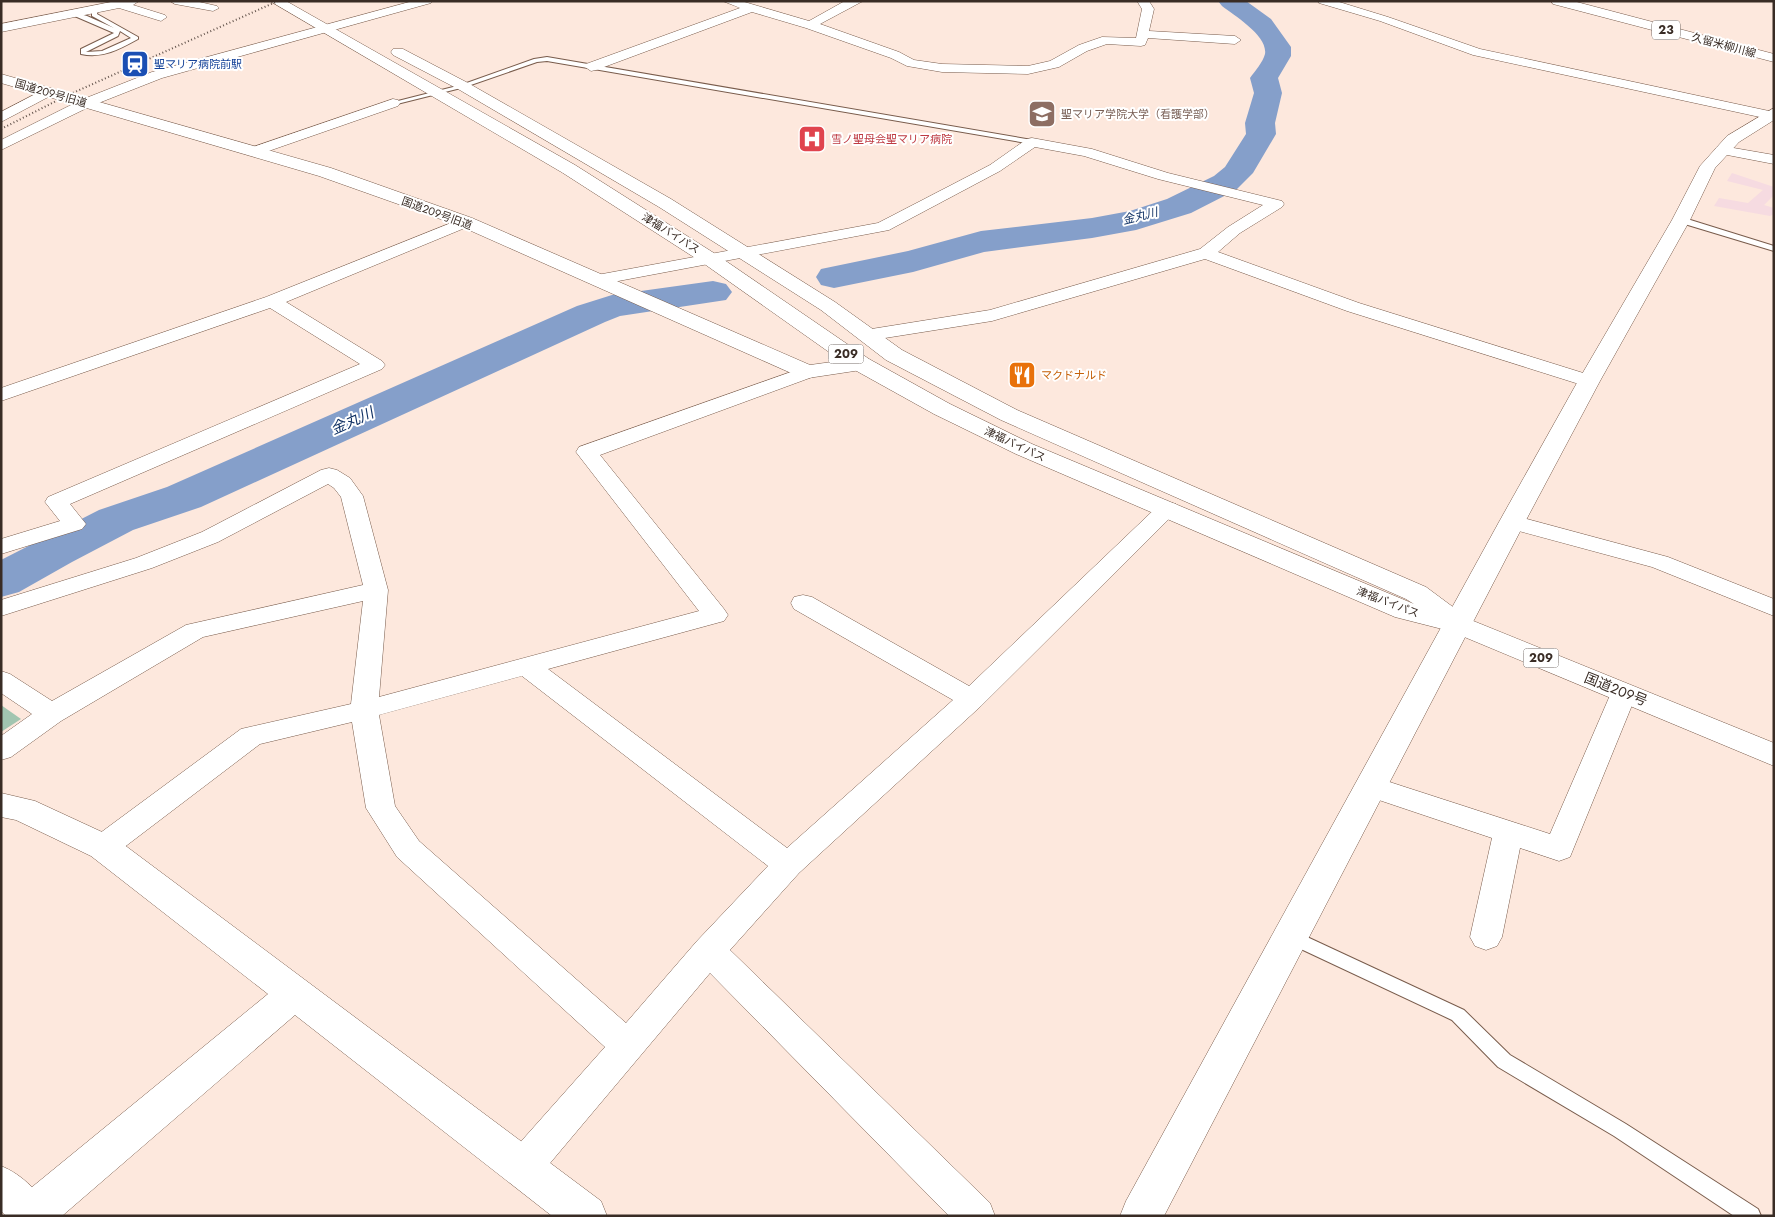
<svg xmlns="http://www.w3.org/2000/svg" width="1775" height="1217" font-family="Jost,'Noto Sans JP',sans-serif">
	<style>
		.commercial { fill: #f6dbe1 }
		.green { fill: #a1c5b0 }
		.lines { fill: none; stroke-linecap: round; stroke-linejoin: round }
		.river { fill: #859fca; fill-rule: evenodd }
		.service-casing { stroke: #795c4c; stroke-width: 2 }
		.minor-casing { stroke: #795c4c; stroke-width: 1 }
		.tertiary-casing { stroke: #795c4c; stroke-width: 1 }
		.primary-casing { stroke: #795c4c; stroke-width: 1 }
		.trunk-casing { stroke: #795c4c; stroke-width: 1 }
		.service { fill: #fff; fill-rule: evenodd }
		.minor { fill: #fff; fill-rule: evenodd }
		.tertiary { fill: #fff; fill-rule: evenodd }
		.primary { fill: #fff; fill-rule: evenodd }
		.trunk { fill: #fff; fill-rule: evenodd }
		.rail { stroke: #64554d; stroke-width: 2; stroke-dasharray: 1 2.5; stroke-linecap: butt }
		.labels { text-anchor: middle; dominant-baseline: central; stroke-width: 4; stroke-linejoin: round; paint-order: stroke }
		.far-street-label { font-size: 11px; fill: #392c25; stroke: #fff }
		.far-transit-label { font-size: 11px; fill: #164399; stroke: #fff; text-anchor: start }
		.far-education-label { font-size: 11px; fill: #785e54; stroke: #fff; text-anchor: start }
		.far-health-label { font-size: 11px; fill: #be3a42; stroke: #fff; text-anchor: start }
		.far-food-label { font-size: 11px; fill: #c56008; stroke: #fff; text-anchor: start }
		.shield { fill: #fff; stroke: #746b66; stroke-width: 1 }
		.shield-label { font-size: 12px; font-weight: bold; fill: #392c25 }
		.far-water-label { font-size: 12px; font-style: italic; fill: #103164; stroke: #fff }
		.street-label { font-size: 14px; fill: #392c25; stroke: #fff }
		.water-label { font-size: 15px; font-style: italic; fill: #103164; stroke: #fff }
	</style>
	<rect width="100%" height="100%" fill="#fde8dd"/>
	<path class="commercial" d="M1732,173L1774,187V195L1764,205L1774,208V214L1770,216L1714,206L1719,198L1748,203L1763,190L1727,181Z"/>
	<path class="green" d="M1,705L21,719L1,732Z"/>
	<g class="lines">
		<path class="river" d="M1218,1H1246L1271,19L1291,47V56L1278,78L1282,93L1275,123L1276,134L1253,173L1236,190L1191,213L1136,230L1092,238L984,252L913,272L834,288L821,285L816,277L821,269L908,251L981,231L1092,218L1130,211L1167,199L1214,176L1225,167L1246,134L1245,123L1254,93L1250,78C1255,71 1263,62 1265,54C1268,36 1235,16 1222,6Z
			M713,281L726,284L732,292L726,300L620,316L605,322L201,507L133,530L72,562L19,592L1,597V560L99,510L167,487L577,306L612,295Z"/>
		<g class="service-casing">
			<path id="service" d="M95,7L98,9L97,14L138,37V39C120,49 102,59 81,54V49L114,33L70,14L73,12L87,16L114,28L92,16V9ZM120,31L131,38L102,51L86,52L118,36Z
				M547,57L1032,140L1036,142L1032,144L547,61L537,62L465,87L393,105L390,103L461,85L534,59Z
				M1678,218H1684L1774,246V251L1678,222Z
				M1292,930L1464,1010L1510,1055L1626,1124L1758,1209L1761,1216H1734L1614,1136L1498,1067L1452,1020L1286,942L1284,937L1286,932Z"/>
		</g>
		<g class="minor-casing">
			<path id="minor" d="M116,1H139L133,5L165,15L167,17L161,21L119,8L1,32V24Z
				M170,1H195L217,6L219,8L213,11L175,4Z
				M413,1H432L431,3L162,78L91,106L1,150V140L81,100L152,72Z
				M723,1H741L809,21L843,2L863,1L820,24L899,52L914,60L942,64L1028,66L1050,61L1079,45L1102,37L1136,38L1142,9L1137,1H1149L1154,9L1149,31L1235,36L1241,40L1235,44L1148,38L1145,45L1141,46L1107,44L1087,51L1059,67L1028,74L942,72L907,66L891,58L806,28L752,12L596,70L591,71L585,67L586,64L740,8Z
				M1318,1H1336L1388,17L1480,49L1769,111L1774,112V118L1769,119L1473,55L1380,21L1319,3Z
				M47,88L52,89L54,92L52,95L1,122V112Z
				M393,99L398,100L400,103L398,106L260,154H250L248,151L250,148Z
				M1032,138L1092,149L1168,173L1282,201L1284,204L1282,207L1240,233L1218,252L1359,303L1596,377L1599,381L1596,385L1589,387L1582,385L1347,311L1205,259L992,321L866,341L859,339L857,335L859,331L990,310L1200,249L1228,227L1263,205L1158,179L1084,156L1035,147L1000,171L889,230L597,285L591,284L588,280L591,276L597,275L878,223L990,165L1027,139Z
				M1722,146L1774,155V164L1717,153L1715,150L1717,147Z
				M466,217L472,219L474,222L472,225L286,302L382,361L385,365L382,369L70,504L86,524L82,529L1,554V539L60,521L45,502L48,497L360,364L270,308L1,401V388L266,297Z
				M808,366L815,368L818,372L815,376L600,455L724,609L728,615L724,621L548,669L787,848L953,700L794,609L791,603L794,597L803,595L812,597L969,686L1160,504L1168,502L1176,504L1179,509L981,706L799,873L730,950L990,1203L995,1216H949L710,973L535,1181L522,1186L509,1181L503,1168L509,1155L605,1047L397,857L366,808L352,722L260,744L114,855L103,859L92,855L88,847L92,839L241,729L351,704L363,601L203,637L61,721L11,757L1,760V736L32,714L1,693V671L10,674L52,701L186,625L363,585L341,497L334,488L328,484L218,542L152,568L1,616V600L136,558L202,532L321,470L329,468L337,470L350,478L363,496L388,590L379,697L699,611L576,452L579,447ZM522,676L768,866L697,941L626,1023L419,841L395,806L379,715Z
				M1512,515L1668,557L1774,599V616L1652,567L1504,527L1500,522L1504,517Z
				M1624,684L1634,687L1637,693L1570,857L1559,861L1520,848L1502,937L1497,946L1486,950L1475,946L1470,937L1492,838L1361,794L1356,787L1361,780L1371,776L1550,834L1611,693L1614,687Z
				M1,1166C22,1174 43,1195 52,1216H6L1,1211Z"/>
		</g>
		<g class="tertiary-casing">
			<path id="tertiary" d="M1,74L331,168L472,218L810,365L861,358L869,359L872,364L869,369L861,370L808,378L800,377L460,226L319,176L1,83Z
				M1774,108V120L1739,142L1715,168L1690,220L1600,381L1525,522L1164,1216H1120L1126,1201L1499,522L1578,381L1672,220L1700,166L1727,136Z
				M1,793L35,801L115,838L601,1201L607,1216H552L295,1015L62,1216H9L15,1201L268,994L91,856L16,820L1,817Z"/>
		</g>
		<g class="primary-casing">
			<path id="primary" d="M1551,1H1573L1774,54V62L1553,4Z"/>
		</g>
		<g class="trunk-casing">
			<path id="trunk" d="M270,1H286L575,165L717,255L869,359L950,404L1032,444L1414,604L1406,599L1001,420L886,360L821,310L659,207L458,89L393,55L391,52L393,49H403L468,83L671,199L835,302L902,350L1017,410L1426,587L1457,610L1461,616L1774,743V766L1450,631L1395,617L1016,454L934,414L853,369L703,263L563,173Z"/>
		</g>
		<use href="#service" class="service"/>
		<use href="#minor" class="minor"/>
		<use href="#tertiary" class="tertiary"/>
		<use href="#primary" class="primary"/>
		<use href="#trunk" class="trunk"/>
		<path class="rail" d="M1,129L66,96L278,1"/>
	</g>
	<defs>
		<g id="station-square" transform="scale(1.4375)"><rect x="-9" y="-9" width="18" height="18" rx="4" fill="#1a4fb4" stroke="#fff"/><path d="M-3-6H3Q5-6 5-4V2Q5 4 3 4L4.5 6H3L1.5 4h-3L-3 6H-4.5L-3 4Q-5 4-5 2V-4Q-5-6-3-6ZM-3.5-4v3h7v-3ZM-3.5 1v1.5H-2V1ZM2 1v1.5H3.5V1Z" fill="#fff"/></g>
		<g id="university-square" transform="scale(1.4375)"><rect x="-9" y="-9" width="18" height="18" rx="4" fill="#8d6e63" stroke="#fff"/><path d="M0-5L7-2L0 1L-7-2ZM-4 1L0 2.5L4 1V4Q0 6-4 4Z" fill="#fff"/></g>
		<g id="hospital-square" transform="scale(1.4375)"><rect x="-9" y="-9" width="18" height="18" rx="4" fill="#e0444e" stroke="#fff"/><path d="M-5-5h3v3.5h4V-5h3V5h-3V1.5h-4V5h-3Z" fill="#fff"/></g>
		<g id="restaurant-square" transform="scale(1.4375)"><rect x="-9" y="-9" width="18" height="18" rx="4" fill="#e8710a" stroke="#fff"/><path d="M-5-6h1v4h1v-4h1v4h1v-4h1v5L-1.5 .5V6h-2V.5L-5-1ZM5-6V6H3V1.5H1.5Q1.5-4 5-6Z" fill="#fff"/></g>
	</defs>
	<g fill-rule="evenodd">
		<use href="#station-square" x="135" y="64"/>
		<use href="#university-square" x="1042" y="114"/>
		<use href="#hospital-square" x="812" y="139"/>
		<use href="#restaurant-square" x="1022" y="375"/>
	</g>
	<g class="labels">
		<g class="far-street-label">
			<text transform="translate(1724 45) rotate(15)">久留米柳川線</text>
			<text transform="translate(51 93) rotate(16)">国道209号旧道</text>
			<text transform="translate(437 213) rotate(20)">国道209号旧道</text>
			<text transform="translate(671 233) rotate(32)">津福バイパス</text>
			<text transform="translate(1015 444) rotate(25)">津福バイパス</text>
			<text transform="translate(1388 602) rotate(21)">津福バイパス</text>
		</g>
		<g class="far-transit-label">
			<text x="154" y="64">聖マリア病院前駅</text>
		</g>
		<g class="far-education-label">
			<text x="1061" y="114">聖マリア学院大学（看護学部）</text>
		</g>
		<g class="far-health-label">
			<text x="831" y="139">雪ノ聖母会聖マリア病院</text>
		</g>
		<g class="far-food-label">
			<text x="1041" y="375">マクドナルド</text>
		</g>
		<g class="shield">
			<rect x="1652" y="20.5" width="28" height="19" rx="4"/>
			<rect x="828.5" y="344.5" width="35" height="19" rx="4"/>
			<rect x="1523.5" y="648.5" width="35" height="19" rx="4"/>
		</g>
		<g class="shield-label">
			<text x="1666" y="30">23</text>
			<text x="846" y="354">209</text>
			<text x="1541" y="658">209</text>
		</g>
		<g class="far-water-label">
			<text transform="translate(1140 216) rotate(-14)">金丸川</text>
		</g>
		<g class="street-label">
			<text transform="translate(1616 689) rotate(22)">国道209号</text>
		</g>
		<g class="water-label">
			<text transform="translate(352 421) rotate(-24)">金丸川</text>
		</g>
	</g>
	<rect width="1775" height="1217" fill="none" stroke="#392c25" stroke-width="5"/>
</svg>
